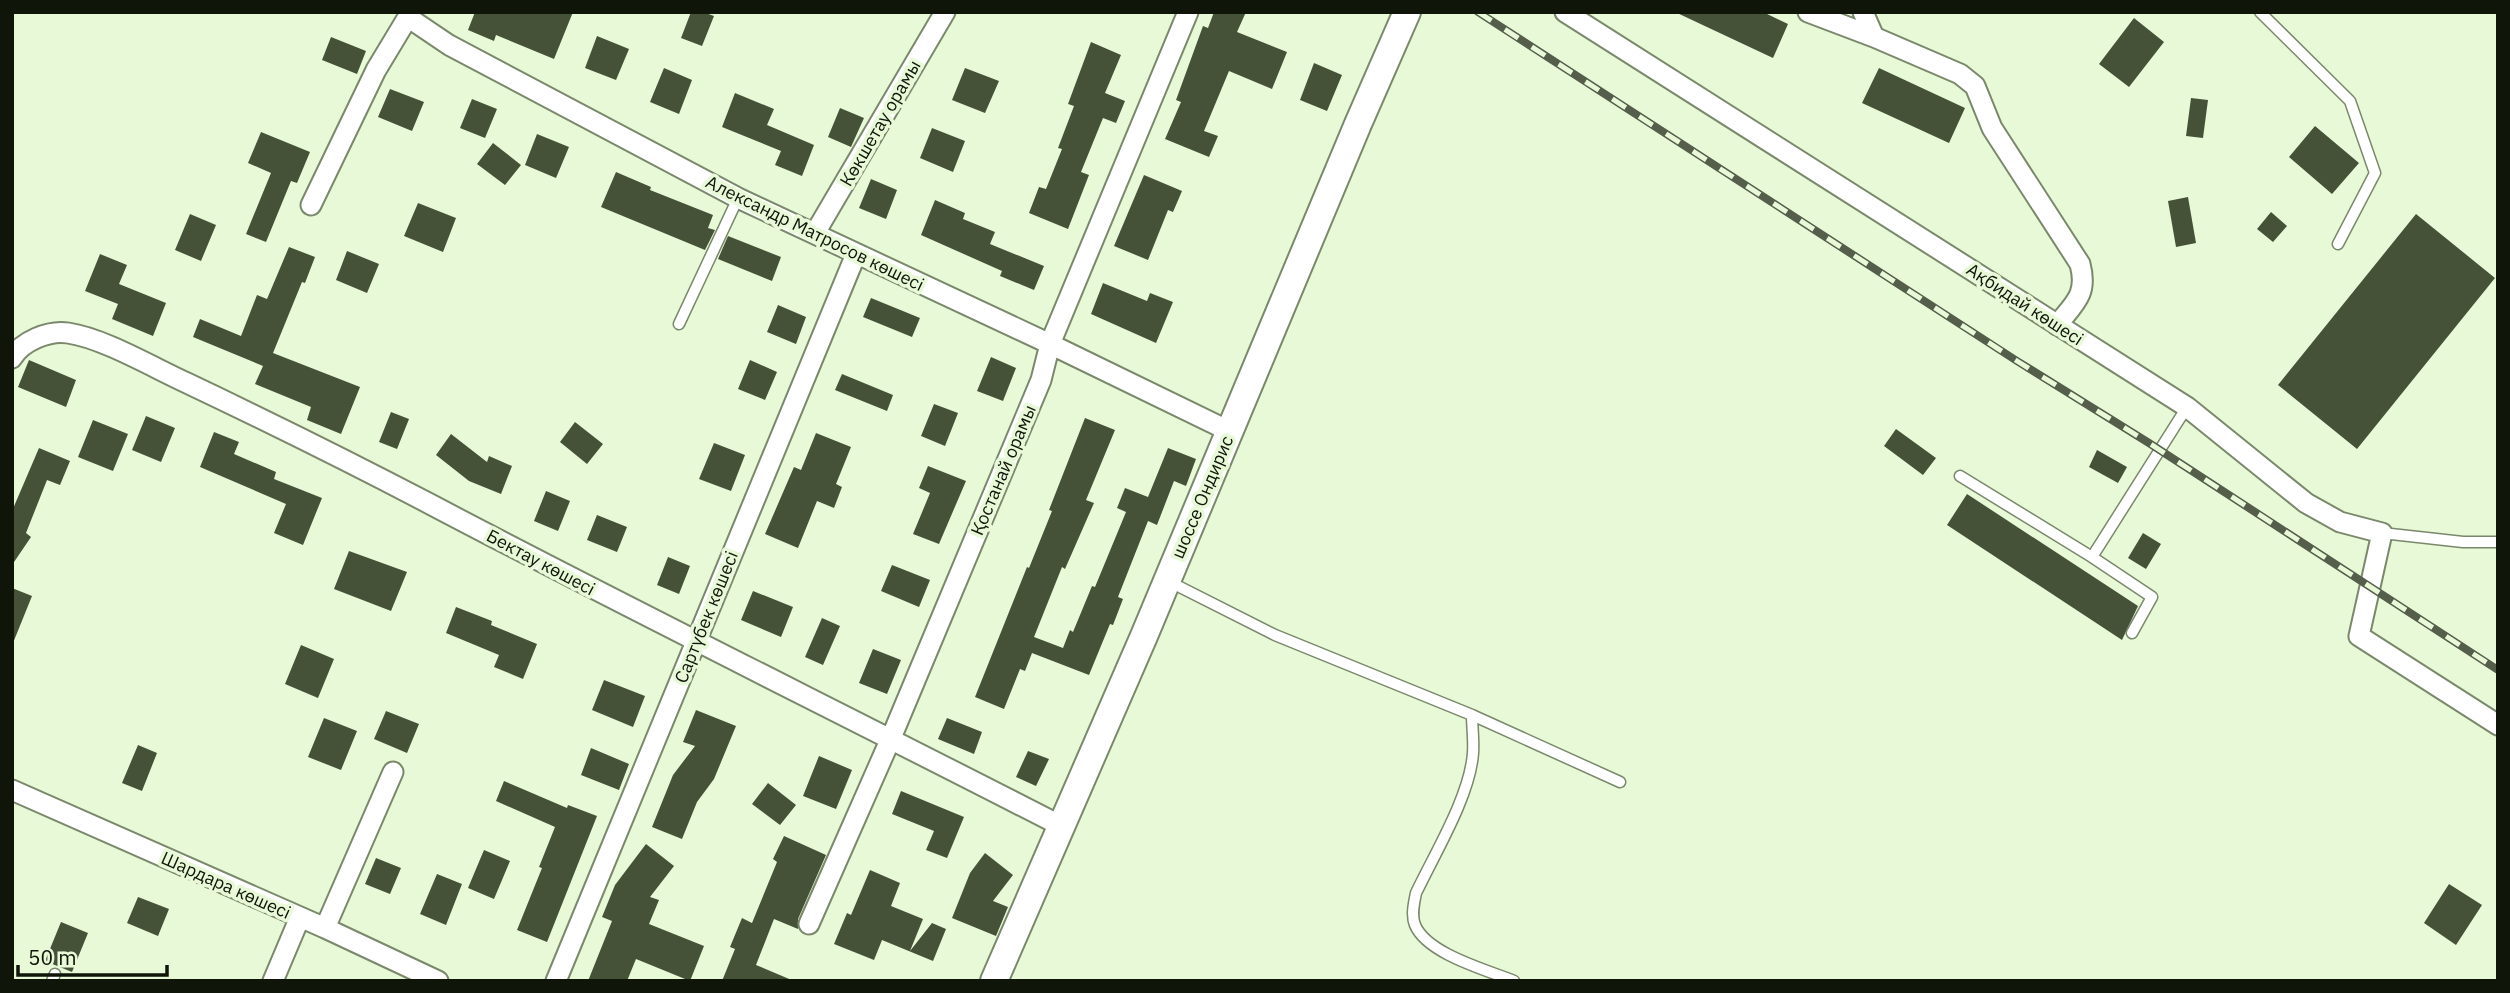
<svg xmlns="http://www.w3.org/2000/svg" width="2510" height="993" font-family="'IBM Plex Sans',sans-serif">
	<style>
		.building { fill: #465238 }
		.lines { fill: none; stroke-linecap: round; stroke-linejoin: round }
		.lane-casing { stroke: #7a886b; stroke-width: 13 }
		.street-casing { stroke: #7a886b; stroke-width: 23 }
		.secondary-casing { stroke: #7a886b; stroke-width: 30 }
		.lane { stroke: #fff; stroke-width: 10 }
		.street { stroke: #fff; stroke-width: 19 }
		.secondary { stroke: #fff; stroke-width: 26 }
		.rail-casing { stroke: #545e4b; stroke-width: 8 }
		.rail { stroke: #e8f9d8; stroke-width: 5; stroke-dasharray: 16; stroke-linecap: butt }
		.labels { text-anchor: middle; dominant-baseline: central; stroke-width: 7; stroke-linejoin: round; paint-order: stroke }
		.street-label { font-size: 18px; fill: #0f1509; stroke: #e8f9d8 }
	</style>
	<rect width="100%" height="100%" fill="#e8f9d8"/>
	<path class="building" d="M475,12H573L554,59L496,35L494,41L468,30Z
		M691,12H703L714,16L702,46L681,38Z
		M1214,12H1246L1237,32L1287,52L1272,89L1229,71L1204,131L1218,136L1209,157L1165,139L1181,102L1176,100L1203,26L1208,28Z
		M1675,12H1763L1788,24L1773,58Z
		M2134,18L2164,42L2129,87L2099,64Z
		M597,36L629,49L616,80L585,68Z
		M331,37L366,51L357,74L322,60Z
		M1091,42L1121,55L1105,93L1125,101L1116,123L1103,118L1081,172L1089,175L1068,229L1029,213L1039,187L1046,189L1062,149L1058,148L1074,106L1068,104Z
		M1314,63L1342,75L1327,111L1300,100Z
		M664,68L692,80L679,114L650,102Z
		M965,68L999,81L985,113L952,100Z
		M1879,68L1965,108L1949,143L1862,103Z
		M390,89L424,102L412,131L378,117Z
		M735,93L774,109L767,125L814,145L802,176L775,165L781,151L722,127Z
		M2191,98L2208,100L2203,138L2186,136Z
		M472,99L497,109L485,138L460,128Z
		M840,108L864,118L851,147L828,137Z
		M2315,126L2359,163L2332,194L2289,157Z
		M932,128L965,141L953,172L920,158Z
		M261,132L310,152L297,183L291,181L266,242L246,234L271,173L248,163Z
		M537,134L569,147L556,178L525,165Z
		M493,143L521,165L505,185L477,164Z
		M616,172L651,187L650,190L713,215L708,228L715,230L705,250L601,207Z
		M1144,175L1182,191L1173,212L1168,210L1148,260L1114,246Z
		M871,179L897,190L886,219L859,208Z
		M2188,197L2196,243L2176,247L2168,201Z
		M935,200L965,213L963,219L995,232L990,244L1044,266L1034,290L1000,276L1002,271L921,235Z
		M418,203L456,218L443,252L404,236Z
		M2271,212L2287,226L2273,242L2257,229Z
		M190,214L216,225L201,261L175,250Z
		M2416,214L2495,278L2357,449L2278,385Z
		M728,236L781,257L772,281L718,259Z
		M289,247L315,257L305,283L302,282L273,353L360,387L341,434L307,420L311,407L255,384L263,366L193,337L200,319L241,336L257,295L267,299Z
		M347,251L379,264L367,293L336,280Z
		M100,254L127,265L119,284L166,303L153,336L112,319L118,304L85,291Z
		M1103,283L1147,301L1150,293L1173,302L1156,343L1091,314Z
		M871,298L920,318L912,337L863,317Z
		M778,305L806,317L796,344L767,332Z
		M991,357L1016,368L1003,401L977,391Z
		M29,360L76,380L66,407L18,387Z
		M750,360L777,372L765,400L738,389Z
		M842,374L893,395L887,411L835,390Z
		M934,404L958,413L945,446L921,436Z
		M391,412L409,419L397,449L379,442Z
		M146,416L175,428L161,462L132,450Z
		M1085,418L1115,430L1086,500L1094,503L1065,569L1062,567L1034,637L1063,648L1070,630L1073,632L1092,586L1095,587L1126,512L1117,508L1125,488L1148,497L1168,448L1196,459L1186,486L1174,481L1157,525L1148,521L1118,597L1123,599L1113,625L1110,624L1089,675L1032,653L1025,671L1020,669L1004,709L975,697L1027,567L1029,568L1052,511L1049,510Z
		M93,420L128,434L113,471L78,457Z
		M575,422L603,444L587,464L560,442Z
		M1896,429L1936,458L1923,475L1884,446Z
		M214,432L239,442L234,454L276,472L274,479L322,498L303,545L274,533L286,504L200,467Z
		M816,433L851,447L836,484L842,487L834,508L817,501L798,548L765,534L794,467L801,470Z
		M451,434L487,462L489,456L512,466L501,494L469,481L436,455Z
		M714,443L745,455L731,491L699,479Z
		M39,448L70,461L60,485L47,480L26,533L31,537L12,565V511Z
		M2097,450L2127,467L2118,483L2089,467Z
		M928,466L966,481L939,544L913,534L930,493L919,488Z
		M546,491L570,501L558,531L534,521Z
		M1967,494L2138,606L2122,640L1947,525Z
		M597,515L627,527L617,552L587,540Z
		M2143,533L2161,544L2146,569L2128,558Z
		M349,551L407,572L391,611L334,589Z
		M668,557L690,566L679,594L657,585Z
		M892,565L930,580L919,607L881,591Z
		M12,588L32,596L13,643H12Z
		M753,591L793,607L781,637L741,620Z
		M456,607L492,621L491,625L537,644L523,679L494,667L499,655L446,633Z
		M822,618L840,626L823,665L805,657Z
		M301,645L334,659L318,698L285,684Z
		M873,649L901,660L887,694L859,683Z
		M604,680L645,696L633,727L592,710Z
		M696,710L736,726L714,779L697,802L682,839L652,827L673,775L695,746L683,742Z
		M386,711L419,724L407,753L374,739Z
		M324,718L357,731L341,770L308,757Z
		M947,718L982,732L974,754L938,739Z
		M138,745L157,753L142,791L122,783Z
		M591,748L629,764L619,790L581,775Z
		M1028,751L1049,759L1036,786L1016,777Z
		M819,756L852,770L836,809L803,796Z
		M504,781L567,808L568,805L597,816L547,942L517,930L542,868L539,867L555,827L496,801Z
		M768,783L796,805L780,825L752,804Z
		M901,791L964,817L947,858L926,850L934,831L892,814Z
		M784,836L826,855L798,919V929L774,919L756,965L794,981H722L735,949L730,947L742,918L752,923L777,862L773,859Z
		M646,844L674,866L650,897L659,900L649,924L704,946L690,981L636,959L627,981H588L612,921L602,917L615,885Z
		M484,850L510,861L494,899L468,888Z
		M985,853L1013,875L993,901L1008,907L996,936L952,918L970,873Z
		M376,858L401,868L390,894L365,884Z
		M870,870L900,883L891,906L923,919L910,951L932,923L946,929L933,961L882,940L874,960L834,944L847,913L851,915Z
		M437,874L462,884L446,925L420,914Z
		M2449,884L2482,905L2456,945L2424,923Z
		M138,897L169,909L158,936L127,923Z
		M61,922L88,933L72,972L45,961Z"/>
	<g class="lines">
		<g class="lane-casing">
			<path id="lane" d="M2260,12L2350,101L2375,173L2338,244
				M679,324L738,198
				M1960,476L2092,557L2152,597L2132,633
				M2382,533L2463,542H2498
				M2092,557L2187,407
				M1168,581L1275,635L1472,715L1620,782
				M1472,715C1472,727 1474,740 1473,753C1470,796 1435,853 1416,893C1414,903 1411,915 1415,925C1427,954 1487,970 1514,981
				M52,981L55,974"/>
		</g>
		<g class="street-casing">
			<path id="street" d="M1565,12L2187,407L2306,503L2340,522L2382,533L2359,636L2498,725
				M1808,12L1874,37
				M1863,12L1874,37L1960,74L1975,86L1992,128L2080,264C2088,294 2075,303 2057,325
				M409,18L449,45L738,198L1050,344L1229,431
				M311,205L376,70L411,12
				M815,233L945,12
				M12,358C22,341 49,330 68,333C103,338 154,368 187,383C269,422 350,462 430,504C639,614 851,718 1061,826
				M12,790L325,928L438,981
				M809,924L891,738L1041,380L1050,344L1188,12
				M325,928L393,772
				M273,981L300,917
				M556,981L856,254"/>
		</g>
		<g class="secondary-casing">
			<path id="secondary" d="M994,981L1144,636L1358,124L1407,12"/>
		</g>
		<use href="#lane" class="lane"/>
		<use href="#street" class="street"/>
		<use href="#secondary" class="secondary"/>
		<g class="rail-casing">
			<path id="rail" d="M1478,12L2017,361L2149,443L2498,670"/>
		</g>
		<use href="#rail" class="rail"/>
	</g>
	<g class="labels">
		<g class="street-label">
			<text transform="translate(880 123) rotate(-60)">Көкшетау орамы</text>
			<text transform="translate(815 233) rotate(26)">Александр Матросов көшесі</text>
			<text transform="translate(2025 304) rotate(33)">Ақбидай көшесі</text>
			<text transform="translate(1003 470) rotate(-67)">Қостанай орамы</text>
			<text transform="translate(1202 497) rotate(-67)">шоссе Ондирис</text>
			<text transform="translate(541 562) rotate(28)">Бектау көшесі</text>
			<text transform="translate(706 617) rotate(-68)">Сартүбек көшесі</text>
			<text transform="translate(226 885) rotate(24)">Шардара көшесі</text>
		</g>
	</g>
	<rect width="2510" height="993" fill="none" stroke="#0f1509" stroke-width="28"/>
	<path d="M18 965v10h149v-10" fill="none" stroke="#0f1509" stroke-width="3.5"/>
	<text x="28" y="965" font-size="21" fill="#0f1509" stroke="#e8f9d8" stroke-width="5" paint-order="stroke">50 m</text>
</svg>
